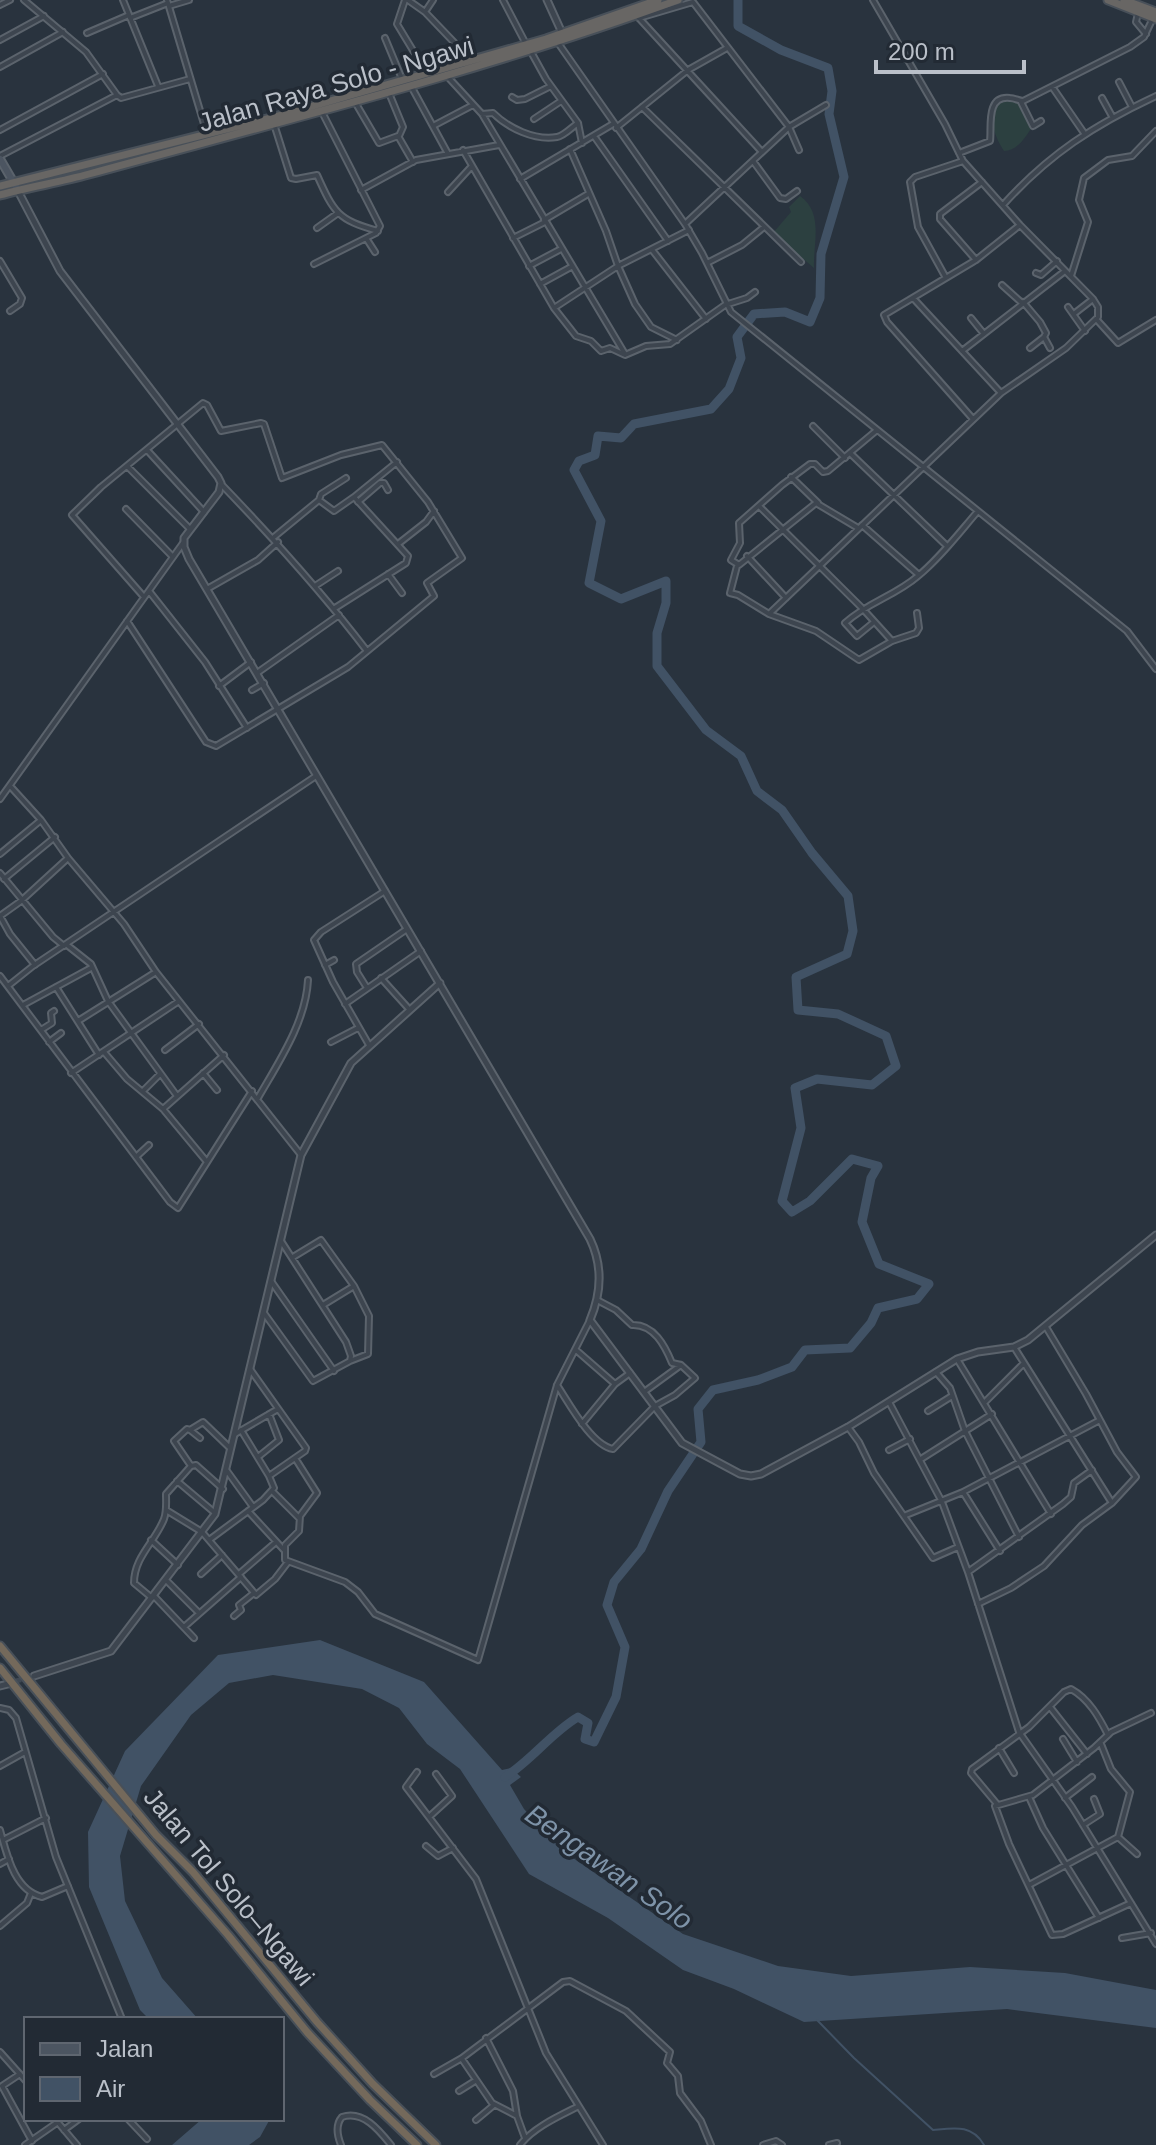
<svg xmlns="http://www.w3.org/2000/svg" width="1156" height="2145" font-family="Arial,sans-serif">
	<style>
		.green { fill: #2c4040 }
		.water { fill: #415265 }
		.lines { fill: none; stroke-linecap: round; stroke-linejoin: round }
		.stream { stroke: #415265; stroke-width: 2 }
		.river { stroke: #415265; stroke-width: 9 }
		.tertiary-tunnel { stroke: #3f4853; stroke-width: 5; stroke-dasharray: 5 2.5; stroke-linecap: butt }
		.minor-casing { stroke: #5b636c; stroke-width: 8 }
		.tertiary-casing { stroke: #5b636c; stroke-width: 9 }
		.secondary-casing { stroke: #5b636c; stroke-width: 10 }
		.trunk-casing { stroke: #485059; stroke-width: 11 }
		.motorway-casing { stroke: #485059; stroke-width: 11 }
		.minor { stroke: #3d454f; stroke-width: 4 }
		.tertiary { stroke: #3d454f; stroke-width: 5 }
		.secondary { stroke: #4c5561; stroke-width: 6 }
		.trunk { stroke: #686664; stroke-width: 7 }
		.motorway { stroke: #74695b; stroke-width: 7 }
		.labels { text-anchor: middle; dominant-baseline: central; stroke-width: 7; stroke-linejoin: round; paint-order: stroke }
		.street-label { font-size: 26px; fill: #bac0c9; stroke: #222a34 }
		.water-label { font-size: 28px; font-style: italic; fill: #7e93a8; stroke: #222a34 }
	</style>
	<rect width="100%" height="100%" fill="#29333e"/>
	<path class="green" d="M1010,99L1019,103L1032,127C1025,138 1018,150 1004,151C993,134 982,105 1010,99Z
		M800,196C824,213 813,243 814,268L773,233L791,212L789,207Z"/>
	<path class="water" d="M320,1640L424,1682L502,1770L511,1768L521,1777L510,1785L524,1809L563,1851L683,1934L778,1966L851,1976L970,1967L1065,1973L1156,1990V2028L1007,2009L804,2022L734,1989L683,1970L608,1918L529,1874L460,1769L427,1744L399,1708L362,1689L273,1675L229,1683L191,1715L141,1786L120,1856L125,1901L162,1978L198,2019H149L140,2010L89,1887L88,1832L125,1751L218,1655Z
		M202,2119H270L260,2137L249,2145H172Z"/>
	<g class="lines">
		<path class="stream" d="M817,2020L854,2058L933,2130C954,2128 972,2124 984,2145"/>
		<path class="river" d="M505,1777C532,1760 551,1733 578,1717L588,1723L585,1739L594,1742L616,1697L625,1647L607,1605L614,1582L641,1549L668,1491L701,1442L698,1409L713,1390L758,1380L792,1367L805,1350L850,1348L871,1323L878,1308L917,1299L929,1284L879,1264L862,1222L871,1178L878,1166L852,1159L810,1201L792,1212L782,1201L801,1128L795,1088L817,1079L872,1085L896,1066L886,1036L838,1014L798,1010L796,977L847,954L853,931L848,896L812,853L782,810L757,791L741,756L706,730L657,666V633L666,603V581L621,599L589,583L601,521L574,470L579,461L595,455L598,436L621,438L634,424L711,409L729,389L741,358L737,337L754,314L785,312L810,322L820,298L821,254L844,177L829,114L832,91L828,68L781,50L738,26V0"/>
		<path class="tertiary-tunnel" d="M9,1683L34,1676"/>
		<g class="minor-casing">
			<path id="minor" d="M24,0L86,52L117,95
				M123,0L158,86
				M167,0L207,134
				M405,0L397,24L426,72
				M408,0L425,12
				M433,0L425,12L471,60
				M503,0L526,44
				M0,5L10,0
				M169,6L189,0
				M1138,13L1136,22L1146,34
				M638,17L762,152
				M130,18L168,3
				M639,18L693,2L789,127L799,150
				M87,33L129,15
				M385,38L402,79
				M0,40L44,16
				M556,40L685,224L702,253L731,312L1127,631L1156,669
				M530,50L546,79L578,123L582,143
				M0,67L63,32
				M447,76L482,114L625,354
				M1119,82L1132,107
				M411,86L447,152
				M1053,88L1084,133
				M389,93L403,127L399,136
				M512,97L517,100L525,99L551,86
				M1102,98L1113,118
				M355,102L379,143L398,136L413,162
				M1021,102L1033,126L1041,121
				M642,107L801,262
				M482,114L493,113C508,128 535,141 557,137C564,136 572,127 578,123
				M534,119L561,101
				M274,124L291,178L296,179L317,175C334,213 338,220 378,231
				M433,126L473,105
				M616,128L688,70L727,48
				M0,130L103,74
				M594,136L668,241
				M570,149L606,231L618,266L635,304L651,327L677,340
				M463,150L554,308L576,336L591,341L601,351L610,348L625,355L646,346L670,344L725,305L747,298L755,292
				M959,153L990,141C992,128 985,95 1010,98C1015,98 1019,101 1023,101L1130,47L1144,37L1153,18
				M0,156L117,95L121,98L190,79
				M753,161L780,198L786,199L797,191
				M520,179L613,124
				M361,190L416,160L499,145
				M448,192L471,167
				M1003,205C1049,154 1094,125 1156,96
				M544,220L588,194
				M685,224L789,127L826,105
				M317,228L338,213
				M366,238L375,252
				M513,238L545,222
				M653,251L706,319
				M976,260L940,219V214L982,182
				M0,261L22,298L20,304L10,311
				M707,263L742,245L764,227
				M314,264L376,233L380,226L322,112
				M529,266L561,249
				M1036,273L1041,275L1057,261
				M1071,276L1088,222L1079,200L1084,178L1108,160L1132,156L1156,131
				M946,278L918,227L910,182L915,177L963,161
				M540,284L571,267
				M1002,285L1022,303
				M913,298L1001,393
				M1023,302L1040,322L1046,333L1044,337L1030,348
				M1068,307L1085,331
				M554,308L618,266L689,230
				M1075,313L1093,299
				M971,318L984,334
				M1097,320L1118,343L1156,320
				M1044,337L1050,348
				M962,351L1065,271
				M973,419L887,322L884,315L976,260L1020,225
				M813,426L845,458
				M147,450L204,512
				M851,454L947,546
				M127,466L190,529
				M791,477L818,503
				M221,484C273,538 322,592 367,651
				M354,497L397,462
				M319,500L321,494L346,478
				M358,502L380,483H384L388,490
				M759,506L862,608L892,641
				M126,509L173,557
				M862,525L919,575
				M858,528L816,503L739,565L731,560L740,543L739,523L782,485L810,464H815L823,472L828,471L877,430
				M274,537L319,500L334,511L354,497L408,556L406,563L335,608
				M398,544L426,522L434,511
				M747,556L786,598
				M737,566L730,593L738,595L769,614L1001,393L1066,348L1098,317V307L1093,299L1020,225L963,161L945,124L873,0
				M388,574L402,593
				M315,586L338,571
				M207,589L258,560L278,542
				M149,591L205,662L247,728
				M769,614L816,631L859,660L892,641L916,633L919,628L917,613
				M127,621L206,742L216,746L348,667L434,596L427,583L462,558L428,502L382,445L341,455L282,478L264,424L261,423L221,431L207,405L203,403L101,487L72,515L144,597
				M874,622L857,636L845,623C868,602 895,596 918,576C940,558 959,533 978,511
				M257,673L339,615
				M219,686L251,662
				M252,690L264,683
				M11,787L41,820L68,858L124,924L156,972L301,1155
				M0,799L183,543
				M0,854L41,820
				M0,873L53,937L64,946
				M4,879L55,837
				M0,916L21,901L68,858
				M0,916L10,934L35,965
				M67,945L91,964L108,1001L177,1096
				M325,965L334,960
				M0,976L170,1202L178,1208L252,1091
				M381,978L409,1009
				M8,986L33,966L316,776
				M56,987L99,1055
				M367,988L357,972L356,964L407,929
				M345,1004L421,951
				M23,1005L91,968
				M78,1021L156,972
				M41,1030L52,1023L51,1013L54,1011
				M49,1042L61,1033
				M331,1042L358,1028
				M369,1045L333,982L314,940L321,932L385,891
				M165,1050L199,1024
				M104,1052L127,1079L163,1109L207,1162
				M71,1073L179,1001
				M203,1073L217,1090
				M143,1091L160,1074
				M258,1098C278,1063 306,1022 308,980
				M163,1109L224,1055
				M136,1157L149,1145
				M293,1257L321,1240L354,1286L369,1316L368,1354L350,1361
				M271,1281L334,1371
				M323,1305L354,1286
				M264,1313L313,1381L350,1361L351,1356L346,1342L281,1241
				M1014,1347L1112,1503
				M576,1350L615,1384
				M957,1359L1051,1514
				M250,1369L306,1448L305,1451L269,1476
				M936,1372L950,1388L965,1431L1019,1537
				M557,1385C569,1403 591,1445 613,1449L655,1406L675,1395L695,1378L681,1365L672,1363C665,1346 654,1324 632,1325L616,1310L597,1300
				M644,1392L681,1365
				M889,1402L942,1502L968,1572L1019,1732L1072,1807L1156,1944
				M985,1402L1024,1363
				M928,1411L952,1396
				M582,1424L615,1384L630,1373
				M848,1427L859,1442L874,1473L933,1558L958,1547
				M190,1430L200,1438
				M235,1434L278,1409
				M889,1450L910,1439
				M258,1457L279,1440L269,1414
				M295,1458L317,1493L300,1516L299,1531L285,1545V1560L345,1582L358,1592L375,1614L478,1660L557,1385L590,1320
				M921,1459L992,1414
				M191,1466L196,1465L223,1489
				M227,1471L253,1507
				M177,1481L215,1513
				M272,1491L299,1518
				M963,1492L1000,1551
				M166,1510L202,1532L256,1595L275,1579L288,1562
				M248,1511L284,1550
				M906,1515L963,1492L1100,1420
				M151,1540L178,1565
				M209,1540L263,1500L274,1488L269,1476L241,1430
				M968,1572L1063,1504L1071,1497L1074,1483L1092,1470
				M201,1574L222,1555
				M239,1574L276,1542
				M166,1580L199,1613
				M154,1596L194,1638
				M152,1598L134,1583C134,1557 155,1542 164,1519C167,1511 166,1503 166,1494L191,1466L174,1441L187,1429L190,1430L203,1422L230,1448
				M978,1604L1011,1588L1044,1566L1082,1525L1112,1503L1136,1477L1117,1452L1086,1394L1046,1327
				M234,1616L241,1610L239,1605L254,1593
				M184,1627L241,1577
				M1050,1707L1087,1754
				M0,1708L9,1710L16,1718L56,1857L122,2019
				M1063,1739L1077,1762
				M999,1748L1014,1773
				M0,1766L25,1752
				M417,1772L406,1787L476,1879L546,2053L603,2145
				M1029,1797L1043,1828L1099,1918
				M1065,1798L1092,1777
				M997,1804L971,1773L972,1769L1029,1727L1064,1692L1071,1689C1089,1699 1099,1717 1108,1735
				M429,1817L452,1796L436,1774
				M1083,1825L1100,1814L1094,1799
				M0,1830C7,1855 14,1890 42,1897L68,1886
				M1118,1837L1137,1854
				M3,1840L46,1818
				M426,1846L438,1856L453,1848
				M0,1864L9,1859
				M1029,1885L1118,1837L1130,1792L1111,1769L1101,1744
				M1131,1903L1063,1934L1052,1935L1009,1844L995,1806L1033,1795L1094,1748L1111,1732L1151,1713
				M0,1926L27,1903L31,1893
				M1122,1938L1151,1933
				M486,2038L513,2091L517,2116
				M0,2052L26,2081
				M462,2059L492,2103L517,2116L525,2138
				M20,2074L2,2086L32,2141
				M434,2074L462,2058L563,1982L570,1981L626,2011L670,2052L667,2063L678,2076L680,2093L701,2121L711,2145
				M459,2091L475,2081
				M55,2119L77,2145
				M128,2119L147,2139
				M476,2120L494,2105
				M64,2130L79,2119
				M25,2145L58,2122
				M341,2145C337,2135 335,2125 342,2117C363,2110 379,2130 391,2145
				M520,2145C533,2128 557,2117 577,2107
				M763,2145L776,2141L782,2145
				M829,2145L837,2143"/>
		</g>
		<g class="tertiary-casing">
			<path id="tertiary" d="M547,0L563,35
				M18,191L60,271L218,477L221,483L219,492L184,538V547L189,559L590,1239C603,1266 601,1294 590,1320L682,1443L740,1474L751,1476L761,1474L848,1427L957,1359L978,1352L1014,1347L1028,1340L1156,1235
				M34,1676L111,1651L215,1514L301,1155L351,1063L440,983
				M0,1686L8,1684"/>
		</g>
		<g class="secondary-casing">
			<path id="secondary" d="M0,159L18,190"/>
		</g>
		<g class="trunk-casing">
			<path id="trunk" d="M1108,0L1156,19
				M1124,0L1156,12
				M0,186L271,118L546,39L658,0
				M0,195C29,187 60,182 89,174C286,120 486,70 678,0"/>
		</g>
		<g class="motorway-casing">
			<path id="motorway" d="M0,1646L156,1835L193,1872L317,2022L373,2084L436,2145
				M0,1668L61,1744L228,1935L307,2032L370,2100L417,2145"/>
		</g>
		<use href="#minor" class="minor"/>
		<use href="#tertiary" class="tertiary"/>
		<use href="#secondary" class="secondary"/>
		<use href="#trunk" class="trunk"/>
		<use href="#motorway" class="motorway"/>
	</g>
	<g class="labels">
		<g class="street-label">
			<text transform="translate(336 84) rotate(-16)">Jalan Raya Solo - Ngawi</text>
			<text transform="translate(229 1887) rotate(50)">Jalan Tol Solo–Ngawi</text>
		</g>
		<g class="water-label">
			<text transform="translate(609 1867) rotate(35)">Bengawan Solo</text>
		</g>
	</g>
	<rect x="24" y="2017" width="260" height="104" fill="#222a34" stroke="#5f6670" stroke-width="2"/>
	<rect x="40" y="2043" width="40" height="12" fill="#4c5561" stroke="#5f6670" stroke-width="2"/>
	<text x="96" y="2057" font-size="24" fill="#bac0c9">Jalan</text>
	<rect x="40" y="2077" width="40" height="24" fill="#415265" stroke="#5f6670" stroke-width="2"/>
	<text x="96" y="2097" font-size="24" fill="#bac0c9">Air</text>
	<path d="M876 60v12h148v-12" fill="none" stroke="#bac0c9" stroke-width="4"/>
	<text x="888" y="60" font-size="24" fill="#bac0c9" stroke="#222a34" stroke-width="6" paint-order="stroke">200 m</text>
</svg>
